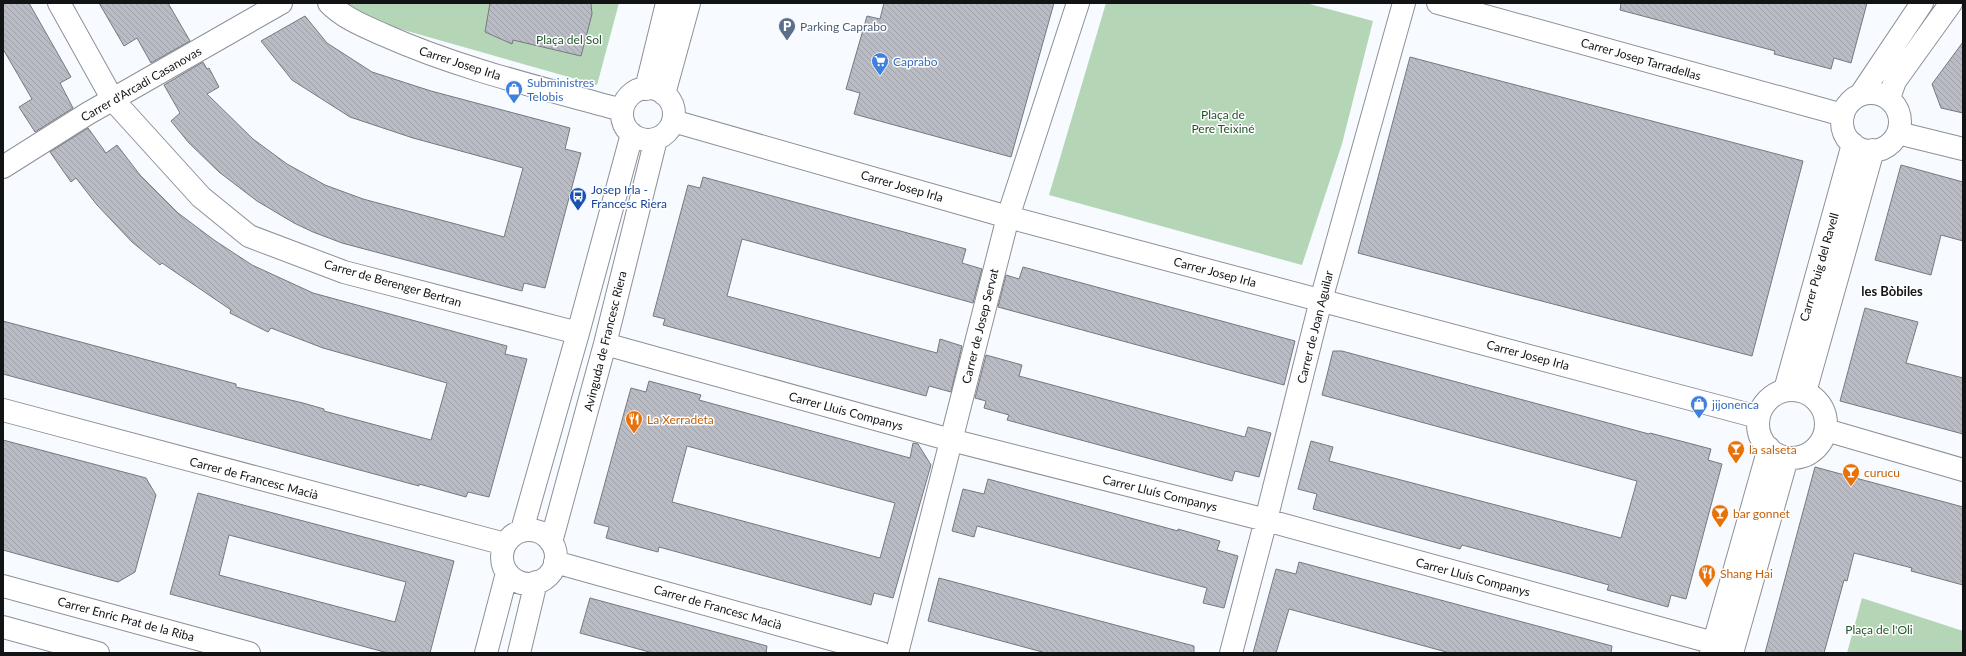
<svg xmlns="http://www.w3.org/2000/svg" width="1966" height="656" font-family="Lato,sans-serif">
	<style>
		.green { fill: #b4d6b6 }
		.building { fill: url(#building-back-hatch); stroke: #757980; fill-rule: evenodd }
		.lines { fill: none; stroke-linecap: round; stroke-linejoin: round }
		.street-casing { stroke: #8d9098; stroke-width: 24 }
		.street { stroke: #fff; stroke-width: 22 }
		.labels { text-anchor: middle; dominant-baseline: central; stroke-width: 3; stroke-linejoin: round; paint-order: stroke }
		.service-label { font-size: 12px; fill: #4e5e75; stroke: #fff; text-anchor: start }
		.park-label { font-size: 12px; fill: #1f5629; stroke: #fff }
		.street-label { font-size: 12px; fill: #111315; stroke: #fff }
		.shop-label { font-size: 12px; fill: #366cbe; stroke: #fff; text-anchor: start }
		.transit-label { font-size: 12px; fill: #164399; stroke: #fff; text-anchor: start }
		.food-label { font-size: 12px; fill: #c56008; stroke: #fff; text-anchor: start }
		.neighbourhood-label { font-size: 13px; font-weight: bold; fill: #111315; stroke: #fff }
	</style>
	<defs>
		<pattern id="building-back-hatch" width="6" height="6" patternUnits="userSpaceOnUse"><rect width="6" height="6" fill="#b9bcc4"/><path d="M-1 5l2 2M0 0l6 6M5-1l2 2" fill="none" stroke="#9ea1a8"/></pattern>
	</defs>
	<rect width="100%" height="100%" fill="#f7faff"/>
	<path class="green" d="M343,3H619L597,85L379,23Z
		M1106,3H1306L1373,21L1342,144L1302,265L1049,195Z
		M1862,598L1963,631V653H1847Z"/>
	<path class="building" d="M3,3H29L71,77L60,83L73,108L35,132L19,107L32,99L3,49Z
		M99,3H168L190,41L151,63L137,38L124,46Z
		M490,3H591L592,14L581,56L513,40L512,44L485,32Z
		M884,3H1054L1011,157L854,114L860,93L846,89L867,16L880,19Z
		M1621,3H1867L1851,63L1834,58L1831,69L1774,54L1775,51L1620,10Z
		M305,16L327,43L372,72L431,91L570,128L565,149L581,153L545,288L524,283L522,291L342,243L313,232L294,223L257,201L219,172L189,143L171,121L180,113L164,85L203,62L207,69L209,68L219,87L207,94L253,139L287,164L325,185L363,199L504,237L523,168L413,138L350,117L292,80L261,41Z
		M1963,42V113L1941,108L1932,84Z
		M1410,57L1803,161L1752,356L1358,253Z
		M88,128L106,153L117,145L140,175L178,213L214,240L252,265L313,293L507,346L505,354L527,359L489,497L468,492L466,497L419,484V486L3,374V321L236,384V387L303,403L324,409V411L431,440L447,383L323,348L271,328L268,332L230,313L231,310L162,263L160,265L132,242L97,205L76,178L71,182L50,152Z
		M1901,165L1963,182V241L1941,235L1931,275L1875,260Z
		M703,177L966,249L962,263L982,269L973,303L742,239L727,296L937,353L940,339L962,346L951,392L929,386L926,396L663,325L665,319L653,316L688,185L700,188Z
		M1023,267L1295,341L1284,385L998,307L1006,275L1019,279Z
		M1865,308L1918,322L1906,363L1963,378V434L1840,401Z
		M1333,351H1342L1649,434L1650,433L1711,449L1708,460L1722,464L1686,599L1671,595L1668,607L1607,590L1609,585L1566,573L1462,545L1460,549L1313,509L1317,494L1298,489L1311,441L1333,447L1329,461L1621,538L1637,481L1322,395Z
		M986,355L1022,365L1019,376L1200,425L1245,437L1248,427L1271,433L1259,477L1235,471L1232,481L1007,420L1009,415L984,408L986,401L975,398Z
		M649,381L701,395L699,400L910,458L913,443L918,444L931,465L893,598L874,593L871,605L659,547L658,552L606,538L609,527L594,523L624,413L631,388L646,392ZM687,446L895,503L880,558L672,502Z
		M3,440L146,478L156,495L135,572L118,582L3,550Z
		M1815,467L1963,507V585L1911,571L1912,568L1854,553L1847,581L1844,580L1824,653H1765Z
		M988,479L1178,531V529L1220,541L1217,550L1238,556L1224,608L1203,603L1207,588L977,526L974,537L952,531L963,489L984,494Z
		M198,493L454,561L430,653H388L170,594ZM229,535L406,582L395,622L219,575Z
		M1299,562L1612,646L1611,653H1450L1289,609L1276,653H1253L1276,569L1296,574Z
		M939,578L1194,646V653H1046L928,621Z
		M590,598L767,646L766,653H653L580,633Z"/>
	<g class="lines">
		<g class="street-casing">
			<path id="street" d="M59,3L113,100L201,197L249,236L344,272L578,333
				M329,3C343,18 366,27 384,35C460,69 542,88 622,110
				M1438,3L1843,115
				M622 114a26 26 0 1 1 52 0a26 26 0 1 1-52 0Z
				M646,89L667,3
				M1842 122a29 29 0 1 1 58 0a29 29 0 1 1-58 0Z
				M664,94L689,3
				M1861,94L1922,3
				M1889,98L1895,81L1951,3
				M673,121L1008,217L1758,417
				M1898,133L1963,149
				M3,167L87,114L281,3
				M605,344L951,440L1266,520L1714,643
				M1758 424a34 34 0 1 1 68 0a34 34 0 1 1-68 0Z
				M1785,390L1853,144
				M1805,392L1873,150
				M3,410L505,544
				M1826,430L1963,470
				M522,530L578,333L632,134
				M502 557a27 27 0 1 1 54 0a27 27 0 1 1-54 0Z
				M551,542L605,344L656,139
				M555,562L881,653
				M3,586L249,653
				M3,627L98,653
				M486,653L507,573
				M519,653L536,582
				M897,653L1008,217L1078,3
				M1231,653L1266,520L1321,300L1404,3
				M1711,653L1769,448
				M1732,653L1787,458"/>
		</g>
		<use href="#street" class="street"/>
	</g>
	<defs>
		<g id="parking-pin" transform="scale(0.9)"><path d="M0 17L-7.5 6A9.5 9.5 0 1 1 7.5 6Z" fill="#5c6f8a" stroke="#fff"/><path d="M-3.5-5.5H1a3.5 3.5 0 0 1 0 7H-1V5.5H-3.5ZM-1-3.4V-.6H.8a1.4 1.4 0 0 0 0-2.8Z" fill="#fff"/></g>
		<g id="supermarket-pin" transform="scale(0.9)"><path d="M0 17L-7.5 6A9.5 9.5 0 1 1 7.5 6Z" fill="#3f7fe0" stroke="#fff"/><path d="M-6-5.5h2.5l.6 2H6L4.5 2H-2.5L-4.4-4H-6ZM-1.5 3.2a1.3 1.3 0 1 0 .1 0ZM3 3.2a1.3 1.3 0 1 0 .1 0Z" fill="#fff"/></g>
		<g id="shop-pin" transform="scale(0.9)"><path d="M0 17L-7.5 6A9.5 9.5 0 1 1 7.5 6Z" fill="#3f7fe0" stroke="#fff"/><path d="M-5-2.5h2.3a2.7 3.5 0 0 1 5.4 0H5L5.5 6h-11ZM-1.5-2.5h3a1.5 2.3 0 0 0-3 0Z" fill="#fff"/></g>
		<g id="bus-pin" transform="scale(0.9)"><path d="M0 17L-7.5 6A9.5 9.5 0 1 1 7.5 6Z" fill="#1a4fb4" stroke="#fff"/><path d="M-5-6H5V4H4V6H2V4H-2V6H-4V4H-5ZM-3.5-4V0h7V-4ZM-3.5 1.2v1.5H-2V1.2ZM2 1.2v1.5H3.5V1.2Z" fill="#fff"/></g>
		<g id="restaurant-pin" transform="scale(0.9)"><path d="M0 17L-7.5 6A9.5 9.5 0 1 1 7.5 6Z" fill="#e8710a" stroke="#fff"/><path d="M-5-6h1v4h1v-4h1v4h1v-4h1v5L-1.5 .5V6h-2V.5L-5-1ZM5-6V6H3V1.5H1.5Q1.5-4 5-6Z" fill="#fff"/></g>
		<g id="bar-pin" transform="scale(0.9)"><path d="M0 17L-7.5 6A9.5 9.5 0 1 1 7.5 6Z" fill="#e8710a" stroke="#fff"/><path d="M-6-5H6L.8 .8V4.5H3.5V6h-7V4.5H-.8V.8Z" fill="#fff"/></g>
	</defs>
	<g fill-rule="evenodd">
		<use href="#parking-pin" x="787" y="26"/>
		<use href="#supermarket-pin" x="880" y="61"/>
		<use href="#shop-pin" x="514" y="89"/>
		<use href="#bus-pin" x="578" y="196"/>
		<use href="#shop-pin" x="1699" y="404"/>
		<use href="#restaurant-pin" x="634" y="419"/>
		<use href="#bar-pin" x="1736" y="449"/>
		<use href="#bar-pin" x="1851" y="472"/>
		<use href="#bar-pin" x="1720" y="513"/>
		<use href="#restaurant-pin" x="1707" y="573"/>
	</g>
	<g class="labels">
		<g class="service-label">
			<text x="800" y="26">Parking Caprabo</text>
		</g>
		<g class="park-label">
			<text x="569" y="39">Plaça del Sol</text>
			<text x="1223" y="114">Plaça de<tspan x="1223" dy="14">Pere Teixiné</tspan></text>
			<text x="1879" y="629">Plaça de l'Oli</text>
		</g>
		<g class="street-label">
			<text transform="translate(1641 59) rotate(16)">Carrer Josep Tarradellas</text>
			<text transform="translate(460 63) rotate(18)">Carrer Josep Irla</text>
			<text transform="translate(141 84) rotate(-30)">Carrer d'Arcadi Casanovas</text>
			<text transform="translate(902 186) rotate(16)">Carrer Josep Irla</text>
			<text transform="translate(1819 267) rotate(-74)">Carrer Puig del Ravell</text>
			<text transform="translate(1215 272) rotate(15)">Carrer Josep Irla</text>
			<text transform="translate(393 283) rotate(16)">Carrer de Berenger Bertran</text>
			<text transform="translate(980 326) rotate(-76)">Carrer de Josep Servat</text>
			<text transform="translate(1315 327) rotate(-76)">Carrer de Joan Aguilar</text>
			<text transform="translate(605 341) rotate(-76)">Avinguda de Francesc Riera</text>
			<text transform="translate(1528 355) rotate(15)">Carrer Josep Irla</text>
			<text transform="translate(846 411) rotate(15)">Carrer Lluís Companys</text>
			<text transform="translate(254 478) rotate(15)">Carrer de Francesc Macià</text>
			<text transform="translate(1160 493) rotate(14)">Carrer Lluís Companys</text>
			<text transform="translate(1473 577) rotate(15)">Carrer Lluís Companys</text>
			<text transform="translate(718 607) rotate(16)">Carrer de Francesc Macià</text>
			<text transform="translate(126 619) rotate(15)">Carrer Enric Prat de la Riba</text>
		</g>
		<g class="shop-label">
			<text x="893" y="61">Caprabo</text>
			<text x="527" y="82">Subministres<tspan x="527" dy="14">Telobis</tspan></text>
			<text x="1712" y="404">jijonenca</text>
		</g>
		<g class="transit-label">
			<text x="591" y="189">Josep Irla -<tspan x="591" dy="14">Francesc Riera</tspan></text>
		</g>
		<g class="food-label">
			<text x="647" y="419">La Xerradeta</text>
			<text x="1749" y="449">la salseta</text>
			<text x="1864" y="472">curucu</text>
			<text x="1733" y="513">bar gonnet</text>
			<text x="1720" y="573">Shang Hai</text>
		</g>
		<g class="neighbourhood-label">
			<text x="1892" y="291">les Bòbiles</text>
		</g>
	</g>
	<rect width="1966" height="656" fill="none" stroke="#111315" stroke-width="8"/>
</svg>
